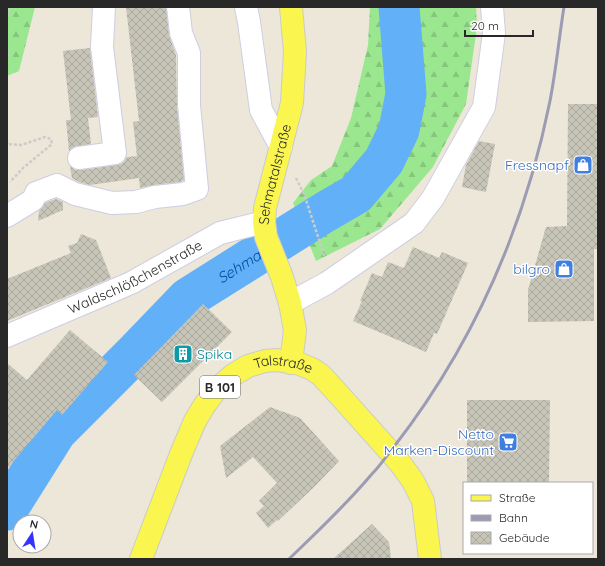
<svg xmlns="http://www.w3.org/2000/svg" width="605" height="566" font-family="Quicksand,sans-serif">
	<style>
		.forest { fill: url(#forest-firs) }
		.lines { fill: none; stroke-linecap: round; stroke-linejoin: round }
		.river { stroke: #62b0f7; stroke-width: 41 }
		.building { fill: url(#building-cross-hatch) }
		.minor-casing { stroke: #cecde3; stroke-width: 24 }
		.major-casing { stroke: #cbcbcb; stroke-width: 24 }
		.path { stroke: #cbcbcb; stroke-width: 2.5; stroke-dasharray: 3 2; stroke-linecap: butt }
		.minor { stroke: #fff; stroke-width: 22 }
		.major { stroke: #faf64f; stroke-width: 22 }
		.rail { stroke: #9c9bb4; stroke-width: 3 }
		.labels { text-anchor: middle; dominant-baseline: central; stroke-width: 3; stroke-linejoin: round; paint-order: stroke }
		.shield { fill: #fff; stroke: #686868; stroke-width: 1 }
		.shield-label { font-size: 13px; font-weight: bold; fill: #282828 }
		.shop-label { font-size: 14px; fill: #366cbe; stroke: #fff; text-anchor: end }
		.street-label { font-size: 14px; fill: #282828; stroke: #fff }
		.culture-label { font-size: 14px; fill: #0d838f; stroke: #fff; text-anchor: start }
		.water-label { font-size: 15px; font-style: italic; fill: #044aa0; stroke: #fff }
	</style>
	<defs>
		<pattern id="forest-firs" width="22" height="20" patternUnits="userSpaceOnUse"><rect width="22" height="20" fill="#9be790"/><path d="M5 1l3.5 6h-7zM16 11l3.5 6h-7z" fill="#86c67c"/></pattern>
		<pattern id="building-cross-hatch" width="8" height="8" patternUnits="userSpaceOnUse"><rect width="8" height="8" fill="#c7c4b8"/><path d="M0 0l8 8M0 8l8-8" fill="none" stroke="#aba89e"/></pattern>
	</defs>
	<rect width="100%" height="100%" fill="#ece7d8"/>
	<path class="forest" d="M7,7H35L19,71L7,76Z
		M370,7H476L477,27L466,104L433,167L380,229L316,261L293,203L311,180L332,166L351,118L368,45Z"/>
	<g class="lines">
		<path class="river" id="s1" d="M7,510L56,432L137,351L188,298L325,212L356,194L384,161L399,130L406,94L399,7"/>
	</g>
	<path class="building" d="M126,7H166L169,35L176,55L177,106L184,180L180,182L154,185L140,188L139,178L90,185L79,182L72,178L70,166L75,170H81L117,165L123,163L127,157L137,156L133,122L139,121Z
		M90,48L98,117L78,119L88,118L91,144L77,146L72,148L69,151L66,120H71L63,51Z
		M568,104H598V249H594V321L528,322V290L546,227L567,226Z
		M479,141L495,144L486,192L462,187L466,165Z
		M56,199L63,202V210L38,221L39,211L45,203Z
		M81,234L96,240L111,278L7,321V279L71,253L68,246L77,243Z
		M413,247L439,258L442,252L468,263L437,334L434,333L426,352L353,321L362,301H360L372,273L382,277L388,262L404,268Z
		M203,304L232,332L162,402L134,375Z
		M70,330L108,362L62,415L57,410L7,469V363L27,380Z
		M467,400H550L549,483H467Z
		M270,407L300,418L339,461L314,487L278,521L277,520L268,528L256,513L264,506L259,501L277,483L253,457L226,478L220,446Z
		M372,524L389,542L391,559H333Z"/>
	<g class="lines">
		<g class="minor-casing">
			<g id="minor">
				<path d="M246,7L249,22L261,110L281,147"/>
				<path d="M79,158L115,153L102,47L104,7"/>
				<path d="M7,216L33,200L36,193L57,185L75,194L112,203L136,202L155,197L183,194L197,189L189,105V53L181,33L178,7"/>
				<path d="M290,303L327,283L414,223L433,198L484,107L494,33L492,7"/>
				<path id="s2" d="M7,336L131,283L220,233L264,222"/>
			</g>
		</g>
		<g class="major-casing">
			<g id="major">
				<path id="s3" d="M291,363L295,330L290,303L282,277L266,237L264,222L265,208L292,103L295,52L291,7"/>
				<path id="s4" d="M141,559L181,454L195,421L204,406L215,391L233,375L248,366L265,361L277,360L300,364L312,369L321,375L342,398L400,463L413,481L423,501L430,559"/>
			</g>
		</g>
		<path class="path" d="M7,16L10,7
			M7,48L8,56L7,59
			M7,141V144L21,145L45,137L51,139L52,144L23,168L10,182
			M296,178L304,194L325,258"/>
		<use href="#minor" class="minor"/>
		<use href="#major" class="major"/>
		<path class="rail" d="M289,559C317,532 346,505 371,475C379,467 386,457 393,448C474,344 524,230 550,101C556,70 559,38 564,7"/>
	</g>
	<defs>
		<g id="shop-square" transform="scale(1)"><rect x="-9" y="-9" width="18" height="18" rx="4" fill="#3f7fe0" stroke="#fff"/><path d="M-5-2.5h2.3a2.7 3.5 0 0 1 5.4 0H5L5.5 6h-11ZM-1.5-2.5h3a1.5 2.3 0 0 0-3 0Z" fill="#fff"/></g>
		<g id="building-square" transform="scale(1)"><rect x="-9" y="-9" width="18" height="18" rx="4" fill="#0f9aa8" stroke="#fff"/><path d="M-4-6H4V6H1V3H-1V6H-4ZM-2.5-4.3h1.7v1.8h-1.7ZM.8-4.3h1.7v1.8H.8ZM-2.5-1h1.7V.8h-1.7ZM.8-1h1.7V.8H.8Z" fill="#fff"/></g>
		<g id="supermarket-square" transform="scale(1)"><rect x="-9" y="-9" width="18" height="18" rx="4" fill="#3f7fe0" stroke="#fff"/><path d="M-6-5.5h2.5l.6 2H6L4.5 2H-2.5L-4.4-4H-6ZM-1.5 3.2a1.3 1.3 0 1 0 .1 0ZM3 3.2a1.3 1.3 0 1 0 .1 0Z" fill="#fff"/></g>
	</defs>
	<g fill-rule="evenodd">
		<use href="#shop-square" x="583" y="165"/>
		<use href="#shop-square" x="564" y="269"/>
		<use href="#building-square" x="183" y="354"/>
		<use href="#supermarket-square" x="508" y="442"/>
	</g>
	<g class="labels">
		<rect class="shield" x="200" y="376" width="40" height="22" rx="3"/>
		<g class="shield-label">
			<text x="220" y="387">B 101</text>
		</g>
		<g class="shop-label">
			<text x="569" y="165">Fressnapf</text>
			<text x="550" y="269">bilgro</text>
			<text x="494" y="434">Netto<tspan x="494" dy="16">Marken-Discount</tspan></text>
		</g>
		<g class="street-label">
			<text stroke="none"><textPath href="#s3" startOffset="195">Sehmatalstraße</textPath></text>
			<text stroke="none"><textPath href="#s2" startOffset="141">Waldschlößchenstraße</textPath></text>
			<text stroke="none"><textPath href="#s4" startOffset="262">Talstraße</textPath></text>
		</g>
		<g class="culture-label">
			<text x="197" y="354">Spika</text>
		</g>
		<g class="water-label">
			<text stroke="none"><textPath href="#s1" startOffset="340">Sehma</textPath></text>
		</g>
	</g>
	<rect width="605" height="566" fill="none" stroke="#282828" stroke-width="16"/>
	<rect x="463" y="482" width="130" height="72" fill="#ffffff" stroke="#a9a9a9"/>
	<rect x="471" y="495" width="20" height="6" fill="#faf64f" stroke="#a9a9a9"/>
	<text x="499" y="502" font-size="12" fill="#282828">Straße</text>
	<rect x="471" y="515" width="20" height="6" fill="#9c9bb4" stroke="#a9a9a9"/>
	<text x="499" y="522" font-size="12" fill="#282828">Bahn</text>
	<rect x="471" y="532" width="20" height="12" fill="url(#building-cross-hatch)" stroke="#a9a9a9"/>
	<text x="499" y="542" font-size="12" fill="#282828">Gebäude</text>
	<g transform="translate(32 534) rotate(12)"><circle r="19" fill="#ffffff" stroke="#a9a9a9"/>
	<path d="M0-3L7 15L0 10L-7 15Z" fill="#3732ff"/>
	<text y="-6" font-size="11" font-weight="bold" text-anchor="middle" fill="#282828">N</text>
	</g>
	<path d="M465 30v6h68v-6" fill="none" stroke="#282828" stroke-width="2"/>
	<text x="471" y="30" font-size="12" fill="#282828" stroke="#ffffff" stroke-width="3" paint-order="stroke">20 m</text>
</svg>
